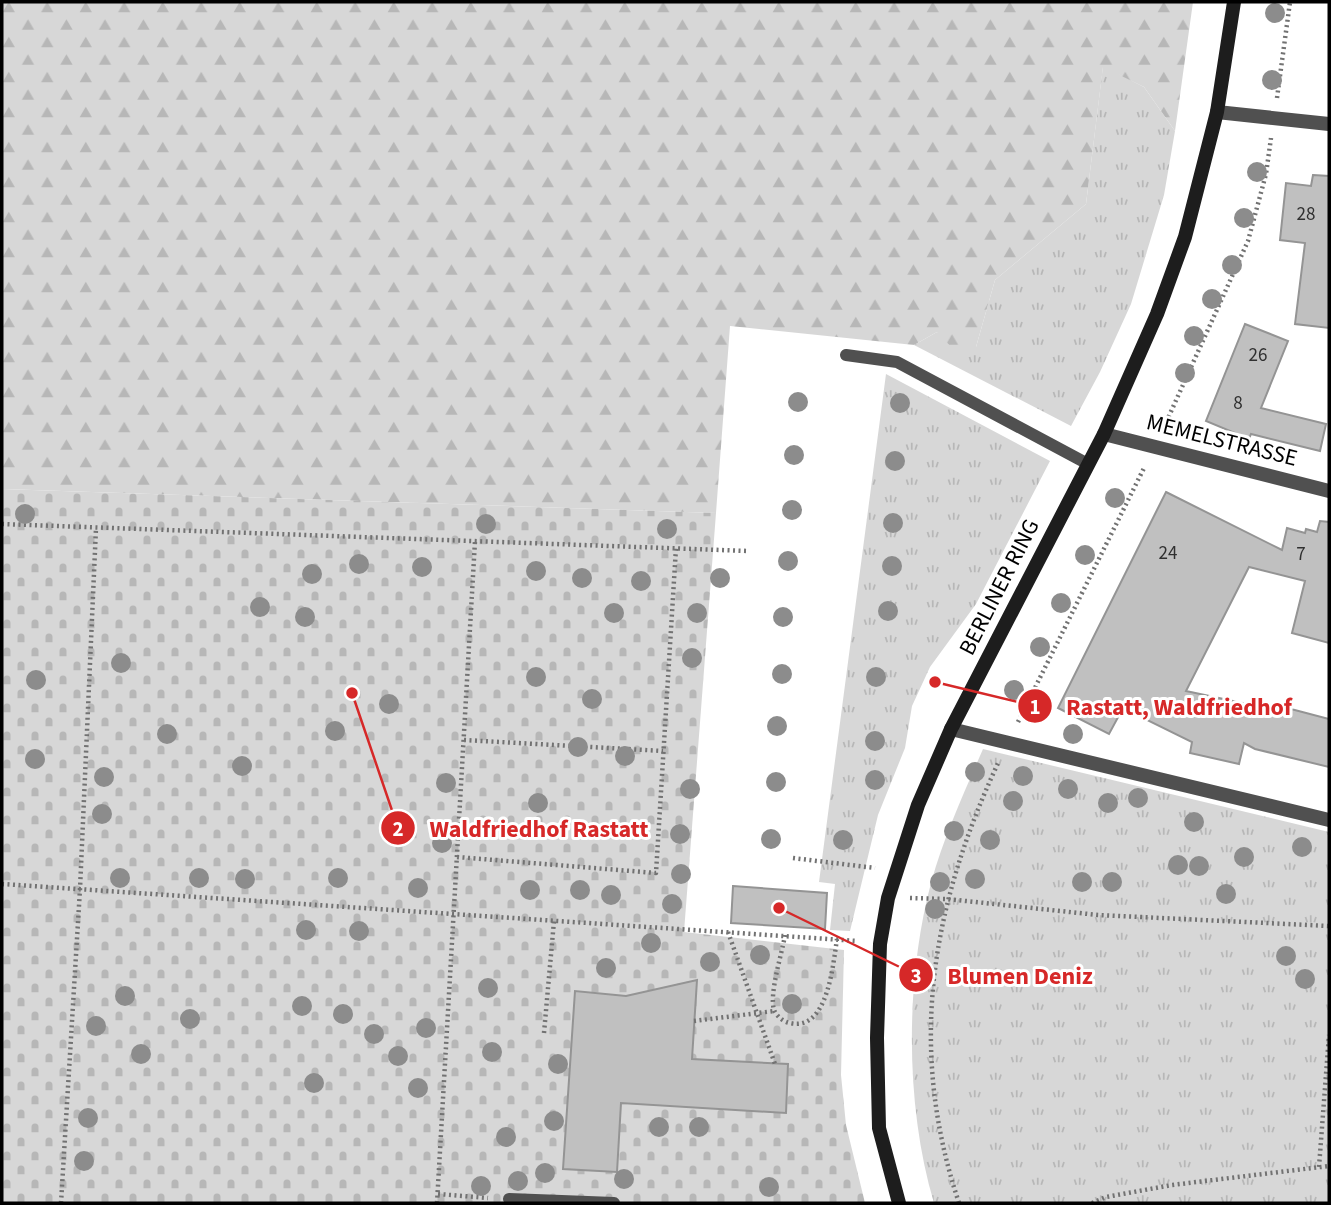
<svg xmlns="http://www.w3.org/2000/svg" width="1331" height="1205" font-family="'Source Sans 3',sans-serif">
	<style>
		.grass { fill: url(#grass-tufts) }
		.forest { fill: url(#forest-firs) }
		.cemetery { fill: url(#cemetery-stones) }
		.building { fill: #c0c0c0; stroke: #949494; stroke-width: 2 }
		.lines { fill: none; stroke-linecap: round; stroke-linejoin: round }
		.path { stroke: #727272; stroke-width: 4.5; stroke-dasharray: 2 3.5; stroke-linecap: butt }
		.lane { stroke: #505050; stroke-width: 12 }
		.street { stroke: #505050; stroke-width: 14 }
		.secondary { stroke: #1d1d1d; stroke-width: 14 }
		.tree { fill: #8c8c8c }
		.labels { text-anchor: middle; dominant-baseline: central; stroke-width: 6; stroke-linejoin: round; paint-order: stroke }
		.number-label { font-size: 19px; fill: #303030 }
		.street-label { font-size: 23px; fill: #000; stroke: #fff }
		.leader { fill: none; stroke: #d62828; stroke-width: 2.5 }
		.callout-dot { fill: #d62828; stroke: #fff; stroke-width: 2.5 }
		.mark-label { font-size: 21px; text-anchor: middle; font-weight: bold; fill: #fff }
		.callout-label { font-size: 24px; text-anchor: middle; font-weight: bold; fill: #d62828; stroke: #fff; stroke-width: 6; stroke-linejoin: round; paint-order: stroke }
	</style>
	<defs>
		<pattern id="grass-tufts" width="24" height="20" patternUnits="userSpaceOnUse" patternTransform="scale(1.75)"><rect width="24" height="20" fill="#d7d7d7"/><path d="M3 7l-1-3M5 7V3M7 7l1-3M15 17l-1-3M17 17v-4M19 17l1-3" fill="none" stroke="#b7b7b7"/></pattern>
		<pattern id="forest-firs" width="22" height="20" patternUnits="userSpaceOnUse" patternTransform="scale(1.75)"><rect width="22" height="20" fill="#d7d7d7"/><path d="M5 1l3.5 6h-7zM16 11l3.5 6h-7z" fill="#b7b7b7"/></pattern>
		<pattern id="cemetery-stones" width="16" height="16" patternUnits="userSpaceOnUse" patternTransform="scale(1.75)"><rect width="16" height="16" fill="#d7d7d7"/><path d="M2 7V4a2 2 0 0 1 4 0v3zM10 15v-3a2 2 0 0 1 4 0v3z" fill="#b7b7b7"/></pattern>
	</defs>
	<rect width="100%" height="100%" fill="#fff"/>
	<path class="grass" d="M1103,66L1144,87L1175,131L1164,195L1131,304L1100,372L1071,426L914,345L937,332L976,347L995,280L1086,204Z
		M886,374L1050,461L976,604L930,667L912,706L905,748L878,815L850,931L830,930L835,884L819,882Z
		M983,749L1329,832V1203H934C905,1106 905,981 931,883C944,836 964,793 983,749Z"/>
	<path class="forest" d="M2,2H1193L1175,131L1144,87L1103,67L1086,204L995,280L976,347L956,352L937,332L914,345L730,326L716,513L2,489Z"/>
	<path class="cemetery" d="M2,489L716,513L684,932L844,950L841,1075L846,1125L865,1203H2Z"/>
	<path class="building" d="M1313,175L1329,176V328L1295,324L1305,243L1280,240L1286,183L1311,186Z
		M1245,324L1288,341L1261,408L1326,424L1320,451L1251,434L1249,439L1206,421Z
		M1166,492L1282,550L1287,528L1305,533L1306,529L1317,532L1320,521L1329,522V643L1292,633L1305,581L1249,567L1186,691L1290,713L1291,709L1329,719V767L1255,749L1244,743L1239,764L1190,753L1192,742L1123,708L1109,734L1058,708Z
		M733,886L827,893L825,929L731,923Z
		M697,980L692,1059L788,1064L786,1113L621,1103L617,1172L563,1169L575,991L626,996Z"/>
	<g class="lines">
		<path class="path" d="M1277,98L1290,2
			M1164,427L1248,241L1266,174L1271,138
			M2,524L748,551
			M1018,722L1145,466
			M464,740L663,751
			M457,857L656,873L676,548
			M793,858L875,868
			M2,884L858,941
			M910,898L947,899L1098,915L1329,926
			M728,932L775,1064
			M785,935C782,954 769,993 774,1010C777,1017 784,1022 790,1023C828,1032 833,964 837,939
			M694,1021L774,1011
			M544,1033L554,921
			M1319,1167L1329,1035
			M438,1194L488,1198
			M61,1203L80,889L96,528
			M437,1203L475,541
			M959,1203C907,1047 931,907 999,761
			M1092,1203L1106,1197L1172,1185L1329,1166"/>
		<path class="lane" d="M846,355L897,362L1088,464
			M509,1199L614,1203"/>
		<path class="street" d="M1217,112L1329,124
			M1104,434L1329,491
			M951,729L1329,820"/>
		<path class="secondary" d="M899,1203L879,1128L877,1038L880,944L888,898L918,805L951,729L1104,434L1157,314L1185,237L1217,112L1234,2"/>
	</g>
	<g class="tree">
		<circle cx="1275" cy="13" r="10"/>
		<circle cx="1272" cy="80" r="10"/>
		<circle cx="1257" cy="172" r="10"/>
		<circle cx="1244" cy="218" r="10"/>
		<circle cx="1232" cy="265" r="10"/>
		<circle cx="1212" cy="299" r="10"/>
		<circle cx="1194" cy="336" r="10"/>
		<circle cx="1185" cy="373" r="10"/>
		<circle cx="798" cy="402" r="10"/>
		<circle cx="900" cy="403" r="10"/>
		<circle cx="794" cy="455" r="10"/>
		<circle cx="895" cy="461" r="10"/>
		<circle cx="1115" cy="498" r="10"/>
		<circle cx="792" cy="510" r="10"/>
		<circle cx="25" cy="514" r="10"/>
		<circle cx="893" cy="523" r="10"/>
		<circle cx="486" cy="524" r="10"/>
		<circle cx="667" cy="529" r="10"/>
		<circle cx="1085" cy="555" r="10"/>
		<circle cx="788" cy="561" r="10"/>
		<circle cx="359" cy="564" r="10"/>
		<circle cx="892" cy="566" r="10"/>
		<circle cx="422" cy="567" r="10"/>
		<circle cx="536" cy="571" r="10"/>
		<circle cx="312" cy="574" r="10"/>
		<circle cx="582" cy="578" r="10"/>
		<circle cx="720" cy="578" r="10"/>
		<circle cx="641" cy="581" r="10"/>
		<circle cx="1061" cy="603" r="10"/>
		<circle cx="260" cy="607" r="10"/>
		<circle cx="888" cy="611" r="10"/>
		<circle cx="614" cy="613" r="10"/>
		<circle cx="697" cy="613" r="10"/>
		<circle cx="305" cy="617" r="10"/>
		<circle cx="783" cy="617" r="10"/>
		<circle cx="1040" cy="647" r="10"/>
		<circle cx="692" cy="658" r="10"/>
		<circle cx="121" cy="663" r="10"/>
		<circle cx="782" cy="674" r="10"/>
		<circle cx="536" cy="677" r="10"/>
		<circle cx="876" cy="677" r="10"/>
		<circle cx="36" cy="680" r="10"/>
		<circle cx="1014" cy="690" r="10"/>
		<circle cx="592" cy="699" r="10"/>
		<circle cx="389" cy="704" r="10"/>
		<circle cx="777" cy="726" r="10"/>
		<circle cx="335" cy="731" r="10"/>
		<circle cx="167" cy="734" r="10"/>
		<circle cx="1073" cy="734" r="10"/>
		<circle cx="875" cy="741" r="10"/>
		<circle cx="578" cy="747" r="10"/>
		<circle cx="625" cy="756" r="10"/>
		<circle cx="35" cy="759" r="10"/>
		<circle cx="242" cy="766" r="10"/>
		<circle cx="975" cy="772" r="10"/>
		<circle cx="1023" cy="776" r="10"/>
		<circle cx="104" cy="777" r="10"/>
		<circle cx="875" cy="780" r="10"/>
		<circle cx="776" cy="782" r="10"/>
		<circle cx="446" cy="783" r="10"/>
		<circle cx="690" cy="789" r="10"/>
		<circle cx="1068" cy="789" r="10"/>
		<circle cx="1138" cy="798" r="10"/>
		<circle cx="1013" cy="801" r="10"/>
		<circle cx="538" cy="803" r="10"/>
		<circle cx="1108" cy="803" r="10"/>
		<circle cx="102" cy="814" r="10"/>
		<circle cx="1194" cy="822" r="10"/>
		<circle cx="954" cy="831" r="10"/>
		<circle cx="680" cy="834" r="10"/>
		<circle cx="771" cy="839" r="10"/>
		<circle cx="843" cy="840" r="10"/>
		<circle cx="990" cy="840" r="10"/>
		<circle cx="442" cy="843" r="10"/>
		<circle cx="1302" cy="847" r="10"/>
		<circle cx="1244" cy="857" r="10"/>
		<circle cx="1178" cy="865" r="10"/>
		<circle cx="1199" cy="866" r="10"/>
		<circle cx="681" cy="874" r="10"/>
		<circle cx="120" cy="878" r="10"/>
		<circle cx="199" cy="878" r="10"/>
		<circle cx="338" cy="878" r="10"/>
		<circle cx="245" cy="879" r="10"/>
		<circle cx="975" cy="879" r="10"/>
		<circle cx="940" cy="882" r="10"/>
		<circle cx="1082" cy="882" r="10"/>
		<circle cx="1112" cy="882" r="10"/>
		<circle cx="418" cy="888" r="10"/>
		<circle cx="530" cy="890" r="10"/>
		<circle cx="580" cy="890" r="10"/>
		<circle cx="1226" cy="894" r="10"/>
		<circle cx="611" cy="895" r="10"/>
		<circle cx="672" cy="904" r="10"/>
		<circle cx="935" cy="909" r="10"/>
		<circle cx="306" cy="930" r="10"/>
		<circle cx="359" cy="931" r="10"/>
		<circle cx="651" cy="943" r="10"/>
		<circle cx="760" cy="955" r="10"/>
		<circle cx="1286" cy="956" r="10"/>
		<circle cx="710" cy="962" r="10"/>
		<circle cx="606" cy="968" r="10"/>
		<circle cx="1305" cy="979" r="10"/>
		<circle cx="488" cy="988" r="10"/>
		<circle cx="125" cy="996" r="10"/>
		<circle cx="792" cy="1004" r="10"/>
		<circle cx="302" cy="1006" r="10"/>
		<circle cx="343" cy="1014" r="10"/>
		<circle cx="190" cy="1019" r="10"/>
		<circle cx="96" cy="1026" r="10"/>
		<circle cx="426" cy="1028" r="10"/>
		<circle cx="374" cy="1034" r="10"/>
		<circle cx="492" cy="1052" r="10"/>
		<circle cx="141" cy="1054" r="10"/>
		<circle cx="398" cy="1056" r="10"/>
		<circle cx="558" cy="1064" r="10"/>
		<circle cx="314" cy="1083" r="10"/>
		<circle cx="418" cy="1088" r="10"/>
		<circle cx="88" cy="1118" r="10"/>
		<circle cx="554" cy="1121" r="10"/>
		<circle cx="659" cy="1127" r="10"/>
		<circle cx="699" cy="1127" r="10"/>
		<circle cx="506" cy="1137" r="10"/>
		<circle cx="84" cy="1161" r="10"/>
		<circle cx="545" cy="1173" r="10"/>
		<circle cx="624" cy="1179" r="10"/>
		<circle cx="518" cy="1181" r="10"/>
		<circle cx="481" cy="1186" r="10"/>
		<circle cx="769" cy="1187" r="10"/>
	</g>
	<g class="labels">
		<g class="number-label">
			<text x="1306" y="214">28</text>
			<text x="1258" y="355">26</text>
			<text x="1238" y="403">8</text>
			<text x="1168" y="553">24</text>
			<text x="1301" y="554">7</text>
		</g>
		<g class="street-label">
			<text transform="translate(1222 440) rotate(14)">MEMELSTRASSE</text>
			<text transform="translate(999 587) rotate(-63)">BERLINER RING</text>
		</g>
	</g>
	<path class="leader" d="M935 682L1035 706M352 693L398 828M779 908L916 975"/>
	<g class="callout-dot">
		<circle cx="935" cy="682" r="7"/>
		<circle cx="352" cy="693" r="7"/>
		<circle cx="779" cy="908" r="7"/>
		<circle cx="1035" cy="706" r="18"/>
		<circle cx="398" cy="828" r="18"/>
		<circle cx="916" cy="975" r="18"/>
	</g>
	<g class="mark-label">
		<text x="1035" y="714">1</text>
		<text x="398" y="836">2</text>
		<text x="916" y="983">3</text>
	</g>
	<g class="callout-label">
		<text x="1179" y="715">Rastatt, Waldfriedhof</text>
		<text x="539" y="837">Waldfriedhof Rastatt</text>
		<text x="1020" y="984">Blumen Deniz</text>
	</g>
	<rect width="1331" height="1205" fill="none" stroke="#000000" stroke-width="7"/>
</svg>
